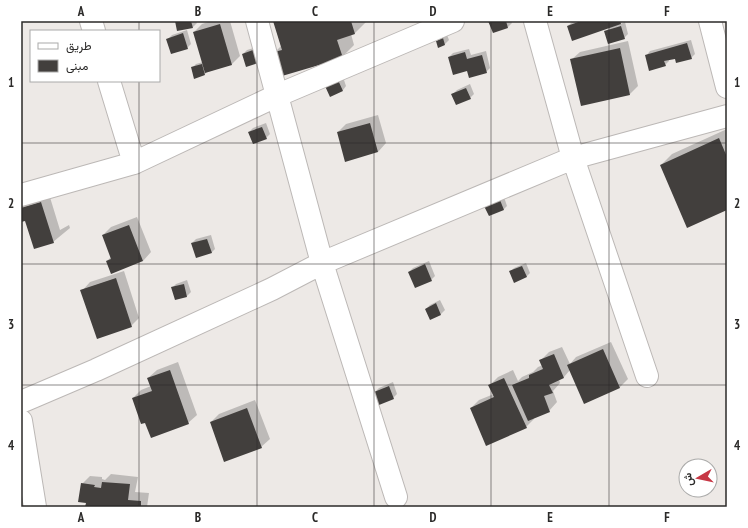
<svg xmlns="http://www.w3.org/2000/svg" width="748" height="528" font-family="'PT Sans Narrow',Vazirmatn,sans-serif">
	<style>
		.shadow { fill: #0003 }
		.building { fill: #423f3d }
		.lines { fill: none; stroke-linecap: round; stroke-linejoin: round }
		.minor-casing { stroke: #bcb8b6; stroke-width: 24 }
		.minor { stroke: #fff; stroke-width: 22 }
		.grid { fill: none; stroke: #2b2a29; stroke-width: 1; stroke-opacity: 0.55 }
		.neatline { fill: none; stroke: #2b2a29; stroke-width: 1.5 }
		.grid-label { font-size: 13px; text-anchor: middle; font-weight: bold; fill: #2b2a29 }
	</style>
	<rect width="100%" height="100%" fill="#ede9e6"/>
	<path class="shadow" d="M176,21H196L197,23L193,27Z
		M208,21L209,22L230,21L240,56L232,64L207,72L205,74L192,68L196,64L203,62L194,32L202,24L208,22Z
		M274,21H366V22L355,33L351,34L354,45L342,57L275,52L281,46Z
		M490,21H511L512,23L508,27Z
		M573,21H623L620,24L625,22L628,34L624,38L605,32L610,27L568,26Z
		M187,30L191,44L187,48L168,39L172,35Z
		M447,35L449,40L445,44L439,47L437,41L441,37Z
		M691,40L695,54L691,58L675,57L669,59V61L665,65L646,56L650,51Z
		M628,41L638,86L630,94L571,60L580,52Z
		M257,47L261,58L243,54L247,50Z
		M469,49L471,55L486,51L490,68L486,72L468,70L449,57L453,53Z
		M343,77L346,86L343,90L326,86Z
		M470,84L474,94L470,98L453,94L457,90Z
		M378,115L386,143L378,152L338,132L346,124Z
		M266,123L270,134L266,138L249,132L253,128Z
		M727,129V209L661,165L672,154Z
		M49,194L60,230L69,225L70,228L53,242L26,220L21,222V203Z
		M504,197L507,206L503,210L486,206Z
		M137,217L151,252L143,261H107L111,257L103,235L111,227Z
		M211,235L215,249L211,253L192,243L196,239Z
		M429,261L435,276L431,280L409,272L413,268Z
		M526,263L530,273L526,277L510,272L514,268Z
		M124,271L139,318L131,326L82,291L90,282Z
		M187,280L191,292L187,296L176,299L172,288L176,284Z
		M440,300L445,310L441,314L431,318L426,309L430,305Z
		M611,342L628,379L620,387L585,403L570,370L564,377L559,379L560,383L553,391L557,402L549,411L533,417L534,419L526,427L471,408L479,400L494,394L490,385L498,377L513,370L518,381L522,377L533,372L538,367L543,365L540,361L549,352L562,347L570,364L576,357Z
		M178,362L197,415L188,423L146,421L133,398L141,390L151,386L148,378L157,370Z
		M393,382L397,394L393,398L375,392L379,388Z
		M255,400L270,439L261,447L211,422L219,414Z
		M111,474L138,477L135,492L149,493L147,507H86L87,502L82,484L90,476L102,477V479L105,480Z"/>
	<path class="building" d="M175,21H191L193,28L177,31Z
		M273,21H351L355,34L337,40L343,58L282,76L274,52L282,50Z
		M488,21H506L508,28L493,33Z
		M581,21H620L621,24L572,41L567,26Z
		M220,24L232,65L205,73L193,32Z
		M621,26L625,39L608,44L604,31Z
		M183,33L188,49L171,54L166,39Z
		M443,38L445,45L438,48L436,41Z
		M687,43L692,59L676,63L675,59L664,61L666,66L649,71L645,55Z
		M620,48L630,95L581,106L570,59Z
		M253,50L258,63L246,67L242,54Z
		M465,52L467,59L482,55L487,73L469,78L467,71L453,75L448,57Z
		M202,64L205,75L194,79L191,67Z
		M338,80L343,91L330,97L325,86Z
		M466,88L471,99L456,105L451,94Z
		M370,123L378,152L345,162L337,132Z
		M262,127L267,139L253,144L248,132Z
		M719,138L727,157V210L687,228L660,165Z
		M500,200L504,210L489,216L484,206Z
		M41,202L54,243L34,249L25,221L21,222V208Z
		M129,225L143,261L111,274L106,261L111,259L102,235Z
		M207,239L212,253L196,258L191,243Z
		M425,264L432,281L415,288L408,272Z
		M522,266L527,277L514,283L509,271Z
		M116,278L132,327L97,339L80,290Z
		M184,284L187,297L175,300L171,287Z
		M436,303L441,315L430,320L425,309Z
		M603,349L620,388L584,404L567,365Z
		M554,354L564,378L549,385L553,393L544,396L550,412L528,421L512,385L529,378V375L543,369L539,360Z
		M170,370L189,424L151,438L145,423L141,424L132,398L152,391L147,378Z
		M504,378L527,428L486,446L470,408L494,397L488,385Z
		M389,386L394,399L379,405L374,392Z
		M247,408L262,448L224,462L210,422Z
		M102,482L130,484L128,500L141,501V507H85L86,503L78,502L81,483L95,485L94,487L101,488Z"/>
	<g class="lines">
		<g class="minor-casing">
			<path id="minor" d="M91,21L94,31
				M257,21L322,263L396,497
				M535,21L573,158L647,376
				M710,21L727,87
				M109,81L134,163
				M21,195L134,163L276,96L453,21
				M21,402L96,370L272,289L322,263L573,158L727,116
				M21,421L35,507"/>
		</g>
		<use href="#minor" class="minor"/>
	</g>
	<path class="grid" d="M139,21V31M257,21V507M374,21V507M491,21V507M609,21V507M139,81V507M21,143H727M21,264H727M21,385H727"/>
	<rect width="748" height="528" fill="none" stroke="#ffffff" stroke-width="44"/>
	<rect x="30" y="30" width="130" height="52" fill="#ffffff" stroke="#aaaaa9"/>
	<rect x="38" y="43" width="20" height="6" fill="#ffffff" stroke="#aaaaa9"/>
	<text x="66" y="50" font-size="12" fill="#2b2a29">طريق</text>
	<rect x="38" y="60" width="20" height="12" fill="#423f3d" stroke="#aaaaa9"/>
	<text x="66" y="70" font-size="12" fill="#2b2a29">مبنى</text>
	<g transform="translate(698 478) rotate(261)"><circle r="19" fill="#ffffff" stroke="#aaaaa9"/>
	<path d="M0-3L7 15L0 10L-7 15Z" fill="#c73745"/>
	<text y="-6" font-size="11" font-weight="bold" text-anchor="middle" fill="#2b2a29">ش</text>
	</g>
	<rect x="22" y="22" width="704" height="484" class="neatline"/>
	<g class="grid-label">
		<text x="81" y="16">A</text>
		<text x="198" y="16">B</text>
		<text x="315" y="16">C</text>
		<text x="433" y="16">D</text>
		<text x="550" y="16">E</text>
		<text x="667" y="16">F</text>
		<text x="11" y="87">1</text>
		<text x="737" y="87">1</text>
		<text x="11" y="208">2</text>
		<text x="737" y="208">2</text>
		<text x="11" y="329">3</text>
		<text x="737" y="329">3</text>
		<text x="11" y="450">4</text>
		<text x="737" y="450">4</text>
		<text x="81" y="522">A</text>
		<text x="198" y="522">B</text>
		<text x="315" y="522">C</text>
		<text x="433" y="522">D</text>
		<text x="550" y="522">E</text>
		<text x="667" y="522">F</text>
	</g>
</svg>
